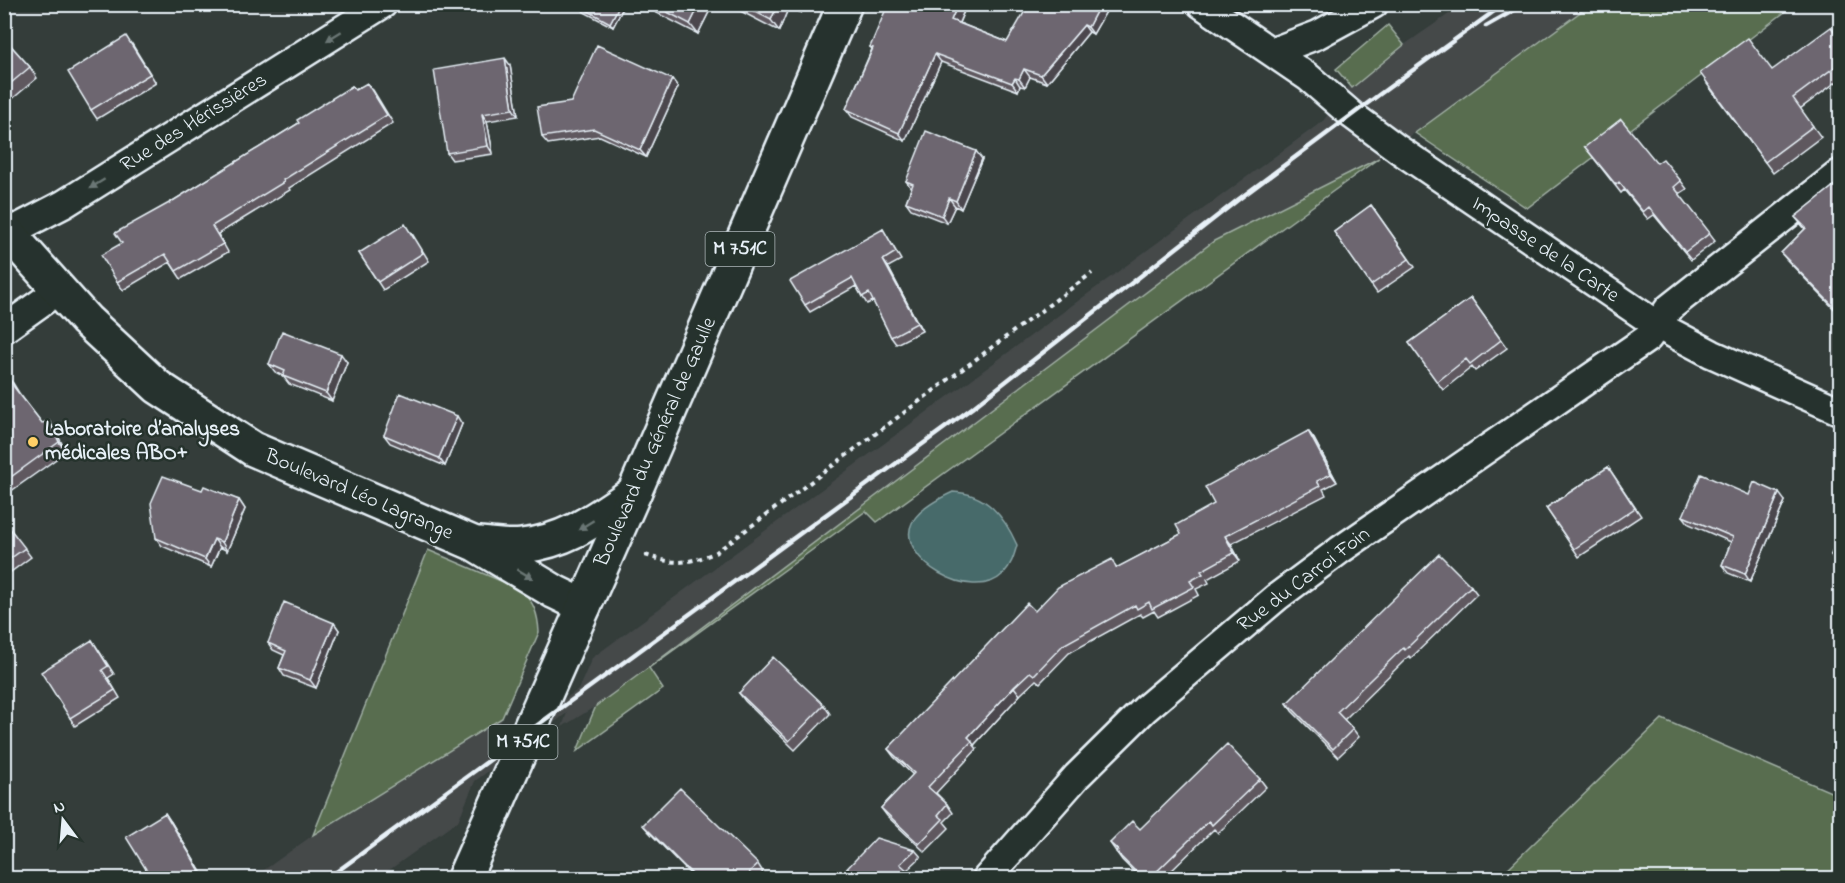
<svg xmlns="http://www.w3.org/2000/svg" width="1845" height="883" font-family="'Indie Flower',sans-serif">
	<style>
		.built { fill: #45494a }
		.green { fill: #596d50; stroke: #a0afa4; stroke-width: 1.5 }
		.water { fill: #466b6a; stroke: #87a1a3; stroke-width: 1.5 }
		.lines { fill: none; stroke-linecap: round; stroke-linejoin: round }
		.street-casing { stroke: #e8f1f8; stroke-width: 32 }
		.secondary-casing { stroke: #e8f1f8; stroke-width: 38 }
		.primary-casing { stroke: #e8f1f8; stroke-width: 38 }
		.path { stroke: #e8f1f8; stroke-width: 4; stroke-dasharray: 4.5 4.5; stroke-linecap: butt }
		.street { stroke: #26332d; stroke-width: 27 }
		.secondary { stroke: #26332d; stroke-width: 33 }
		.primary { stroke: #26332d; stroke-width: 33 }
		.rail { stroke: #e8f1f8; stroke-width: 4.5 }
		.wall { fill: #5e585f; stroke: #e8f1f8; stroke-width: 1.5 }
		.shaded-wall { fill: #4c474e; stroke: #e8f1f8; stroke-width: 1.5 }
		.building { fill: #6d666f; stroke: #e8f1f8; stroke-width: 1.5 }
		.oneway { fill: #6a7674 }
		.poi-dot { fill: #ffd166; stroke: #26332d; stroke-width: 2 }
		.labels { text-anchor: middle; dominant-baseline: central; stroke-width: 5; stroke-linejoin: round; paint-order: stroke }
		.shield { fill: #26332d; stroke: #aeb8bb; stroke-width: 1.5 }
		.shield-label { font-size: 20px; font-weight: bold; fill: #e8f1f8 }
		.street-label { font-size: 21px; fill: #e8f1f8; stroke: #26332d }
		.poi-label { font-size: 21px; font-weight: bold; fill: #e8f1f8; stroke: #26332d; text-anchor: start }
	</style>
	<rect width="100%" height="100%" fill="#343d3a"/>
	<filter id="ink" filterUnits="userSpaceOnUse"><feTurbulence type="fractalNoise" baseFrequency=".0167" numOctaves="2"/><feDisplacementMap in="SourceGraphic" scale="12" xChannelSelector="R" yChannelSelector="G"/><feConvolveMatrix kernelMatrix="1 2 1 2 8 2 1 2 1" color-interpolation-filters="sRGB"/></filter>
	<g filter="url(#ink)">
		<path class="built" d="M1462,5H1590L1379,158L1214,241L1080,344L648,668L596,706L562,727L567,713L475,781L458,821L378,878H253L313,835L502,718L488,749L578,690L592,658L1323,121L1348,87L1352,88L1404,45Z"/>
		<path class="green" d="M1590,5H1794L1527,208L1415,133Z
			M1388,25L1404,45L1352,88L1336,69Z
			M1379,158L877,522L866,511L649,668L663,689L577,751L596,706L648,668L1214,241Z
			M428,550L522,590C534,603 538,614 539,632L502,718L313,835Z
			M1662,719L1840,796V878H1498Z"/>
		<path class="water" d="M953,492C986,493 1004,516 1017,545C1014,556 1011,566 1003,574C972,605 895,558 912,523C918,510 940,498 953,492Z"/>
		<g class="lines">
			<g class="street-casing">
				<path id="street" d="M1201,4L1308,77L1352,115L1398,149L1657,325L1712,354L1840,411
					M1272,52L1317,35L1374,4
					M4,238L8,233L64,204L383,4
					M4,329L60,289
					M987,878L1077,776L1145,709L1277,597L1340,550L1648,338L1669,308L1840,173"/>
			</g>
			<g class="secondary-casing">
				<path id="secondary" d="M4,228L86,320L158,387L253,449L475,544L555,592L584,606
					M480,544C493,545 508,548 522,546C568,541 597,518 634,493"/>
			</g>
			<g class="primary-casing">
				<path id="primary" d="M464,878L634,493L845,4"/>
			</g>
			<path class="path" d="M800,13L803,4
				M645,555C675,565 686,564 715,553L1092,273"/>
			<use href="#street" class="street"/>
			<use href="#secondary" class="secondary"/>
			<use href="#primary" class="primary"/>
			<path class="rail" d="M1486,26L1525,4
				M328,878L972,408L1239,199L1380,94L1504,4"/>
		</g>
		<path class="wall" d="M216,4H228L220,10Z
			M583,4H625L613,27L584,12L581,7Z
			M645,4H713L698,34L649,9Z
			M727,4H790L779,31Z
			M967,4L959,23L1007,42L1108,8L1093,34L1089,32L1047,83L1030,77L1025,87L1020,86L1018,91L941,62L905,141L852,117L846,109L872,49L870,47Z
			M4,38L30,67L37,78L4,106Z
			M1840,39V79L1800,109L1821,137L1773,173L1707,84L1772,70Z
			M132,44L156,83L97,119L91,110Z
			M510,65L518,116L487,121L493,154L452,160L447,153Z
			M672,79L678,87L646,157L600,136L548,144L542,137L571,102Z
			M352,86L355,90H373L393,123L289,188L290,190L218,234L228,252L181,279L170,262L123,290L117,282L122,243L171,202L299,123Z
			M1585,147L1657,163L1681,181L1687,189L1679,194L1715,241L1691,260L1654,215L1648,219L1624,190L1621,193Z
			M982,159L961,209L955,206L947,223L911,209L906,202L911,188L906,181Z
			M1840,181V315L1787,260L1781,253L1805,229L1795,217Z
			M1371,205L1415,267L1377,293L1334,232Z
			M883,229L901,260L888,267L922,331L896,344L891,337L873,301L867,304L856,286L810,312L805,305Z
			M411,232L429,261L383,290L359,253Z
			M1471,298L1507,348L1475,371L1472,367L1443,390L1409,343Z
			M347,362L332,401L289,384L283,376L275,372L269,364Z
			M4,375L13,383L19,393L42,423L55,430L66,452L4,496Z
			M462,424L445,466L390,443L384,435Z
			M1308,431L1314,439L1337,482L1323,489L1326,495L1231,544L1240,561L1207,579L1209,583L1196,589L1199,595L1158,617L1154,611L1143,617L1140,614L1069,653L1040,683L1036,680L1020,695L974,745L977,749L936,793L947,804L953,813L944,822L949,828L925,852L887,816L881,808L913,775L894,757L888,749L1035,611L1181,534L1214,504Z
			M1608,467L1641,516L1579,557L1546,508Z
			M202,490L239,500L245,509L227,551L220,547L211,567L162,546L156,538Z
			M1749,495L1785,501L1750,582L1728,573L1722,565L1731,542L1689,524L1683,516Z
			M4,521L31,557L4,577Z
			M1840,534V565L1837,564L1831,555Z
			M1471,586L1477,594L1411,658L1409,656L1344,720L1353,729L1359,737L1338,757L1292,711L1287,703Z
			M334,623L339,630L316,688L284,676L279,668L284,655L273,650L268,643Z
			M92,640L114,674L108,678L120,698L75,726L70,718Z
			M739,693L824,705L830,714L795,750L745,701Z
			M1260,779L1266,787L1218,833L1214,829L1163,879H1141L1122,860L1110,843L1140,829Z
			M171,822L205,879H152Z
			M643,825L758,864L763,872L756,879H695L649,832Z
			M915,850L921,857L907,870L913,879H837Z"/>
		<path class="shaded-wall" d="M620,4H625L613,27L610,23Z
			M700,4H713L698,34L690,24Z
			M778,4H790L779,31L771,20Z
			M958,4H967L957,27L951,20Z
			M1100,4H1106L1108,8L1093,34L1088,27Z
			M1084,25L1089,32L1047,83L1041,75Z
			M935,54L941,62L905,141L899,133Z
			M505,58L510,65L518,116L513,109Z
			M1024,69L1030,77L1025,87L1019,79Z
			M1015,78L1020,86L1018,91L1012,83Z
			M672,79L678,87L646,157L640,150Z
			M482,114L487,121L493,154L488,146Z
			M976,151L982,159L961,209L956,201Z
			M949,198L955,206L947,223L942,216Z
			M883,260L888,267L922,331L917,323Z
			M341,354L347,362L332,401L326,393Z
			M457,416L462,424L445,466L439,458Z
			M49,421L55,430L66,452L59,442Z
			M1308,431L1314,439L1337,482L1331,474Z
			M1779,493L1785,501L1750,582L1745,574Z
			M239,500L245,509L227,551L222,542Z
			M1225,536L1231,544L1240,561L1234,553Z
			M214,539L220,547L211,567L205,559Z
			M334,623L339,630L316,688L310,680Z
			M1014,687L1020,695L974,745L968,737Z
			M165,813L171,822L205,879L200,871Z"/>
		<path class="building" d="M583,4H620L610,23L581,7Z
			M652,4H700L690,24Z
			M740,4H778L771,20Z
			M888,4H958L951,20L1007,42L1029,4H1100L1088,27L1084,25L1041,75L1024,69L1019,79L1015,78L1012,83L935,54L899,133L846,109L873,48L870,47Z
			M1831,27L1840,39V63L1793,98L1813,126L1765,162L1700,73L1748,38L1772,70Z
			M126,36L150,74L91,110L68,72Z
			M4,38L30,67L4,89Z
			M597,45L672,79L640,150L594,129L542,137L537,107L571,102Z
			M505,58L513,109L482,114L488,146L447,153L434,70Z
			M367,83L387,115L283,180L284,182L212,226L223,244L176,271L165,254L117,282L101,255L122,243L115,233L171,202L299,123L297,120L352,86L355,90Z
			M1621,119L1657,163L1663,159L1681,181L1674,187L1710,233L1685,252L1649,207L1643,212L1619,182L1616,185L1585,147Z
			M926,131L976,151L956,201L949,198L942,216L906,202L913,184L906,181Z
			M1840,181V313L1781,253L1806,228L1795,217Z
			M1371,205L1409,259L1371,285L1334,232Z
			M405,224L423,253L378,282L359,253Z
			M883,229L896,252L883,260L917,323L891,337L869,293L862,297L852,278L805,305L790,281Z
			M1471,298L1501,340L1470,364L1466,359L1437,382L1409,343Z
			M282,331L341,354L326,393L283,376L285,371L269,364Z
			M7,374L14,387L42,423L49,421L59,442L4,482V375Z
			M400,393L457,416L439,458L384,435Z
			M1308,431L1331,474L1317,481L1320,486L1225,536L1234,553L1201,571L1203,574L1190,581L1194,587L1152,609L1149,602L1137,609L1135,605L1063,645L1034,675L1030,672L1014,687L968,737L972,741L928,787L947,804L938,815L943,819L919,844L881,808L914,773L888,749L1027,603L1035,611L1058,587L1112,559L1116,568L1181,534L1176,525L1214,504L1205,487Z
			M1608,467L1635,508L1574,549L1546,508Z
			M1701,474L1749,495L1754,482L1779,493L1745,574L1722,565L1733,537L1683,516Z
			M163,476L202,490L204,486L239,500L222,542L214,539L205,559L156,538L151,503Z
			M4,521L25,548L4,563Z
			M1840,534V560L1831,555Z
			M1439,554L1471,586L1405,650L1403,648L1337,712L1353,729L1333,749L1287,703Z
			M284,602L334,623L310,680L279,668L286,651L268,643Z
			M92,640L108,666L102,670L115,690L70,718L41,672Z
			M773,657L824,705L789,741L739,693Z
			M1227,744L1260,779L1212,825L1209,821L1149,879H1143L1116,852L1118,850L1110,843L1132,821L1140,829Z
			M680,788L758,864L749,872L755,879H697L643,825Z
			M165,813L200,871L187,879H152L126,837Z
			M876,838L915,850L900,864L908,871L900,879H837Z"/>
		<defs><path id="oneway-solid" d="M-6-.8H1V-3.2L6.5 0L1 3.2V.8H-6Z" transform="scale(1.5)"/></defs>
		<g class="oneway">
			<use href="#oneway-solid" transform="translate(334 36) rotate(148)"/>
			<use href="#oneway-solid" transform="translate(97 184) rotate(148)"/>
			<use href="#oneway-solid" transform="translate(586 525) rotate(148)"/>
			<use href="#oneway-solid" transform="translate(525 574) rotate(31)"/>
		</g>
	</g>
	<circle class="poi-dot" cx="33" cy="442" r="6"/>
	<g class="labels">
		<g class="shield">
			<rect x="705.5" y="232" width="69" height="34" rx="4.5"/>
			<rect x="488.5" y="725" width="69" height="34" rx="4.5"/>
		</g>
		<g class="shield-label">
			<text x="740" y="249">M 751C</text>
			<text x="523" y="742">M 751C</text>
		</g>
		<g class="street-label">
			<text transform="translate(194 123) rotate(-32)">Rue des Hérissières</text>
			<text transform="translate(1545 250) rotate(34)">Impasse de la Carte</text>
			<text transform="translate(656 442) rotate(-66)">Boulevard du Général de Gaulle</text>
			<text transform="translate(359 495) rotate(23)">Boulevard Léo Lagrange</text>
			<text transform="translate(1304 580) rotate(-37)">Rue du Carroi Foin</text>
		</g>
		<g class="poi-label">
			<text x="45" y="430">Laboratoire d’analyses<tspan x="45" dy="24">médicales ABO+</tspan></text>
		</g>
	</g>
	<rect width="1845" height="883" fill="none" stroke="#26332d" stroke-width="24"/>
	<rect x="12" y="12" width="1821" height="859" fill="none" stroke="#e8f1f8" stroke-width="2" filter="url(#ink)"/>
	<g transform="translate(63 820) rotate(344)" stroke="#26332d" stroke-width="4.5" paint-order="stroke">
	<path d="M0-4.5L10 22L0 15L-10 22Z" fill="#e8f1f8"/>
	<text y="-9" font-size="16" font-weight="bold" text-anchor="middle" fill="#e8f1f8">N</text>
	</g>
</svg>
